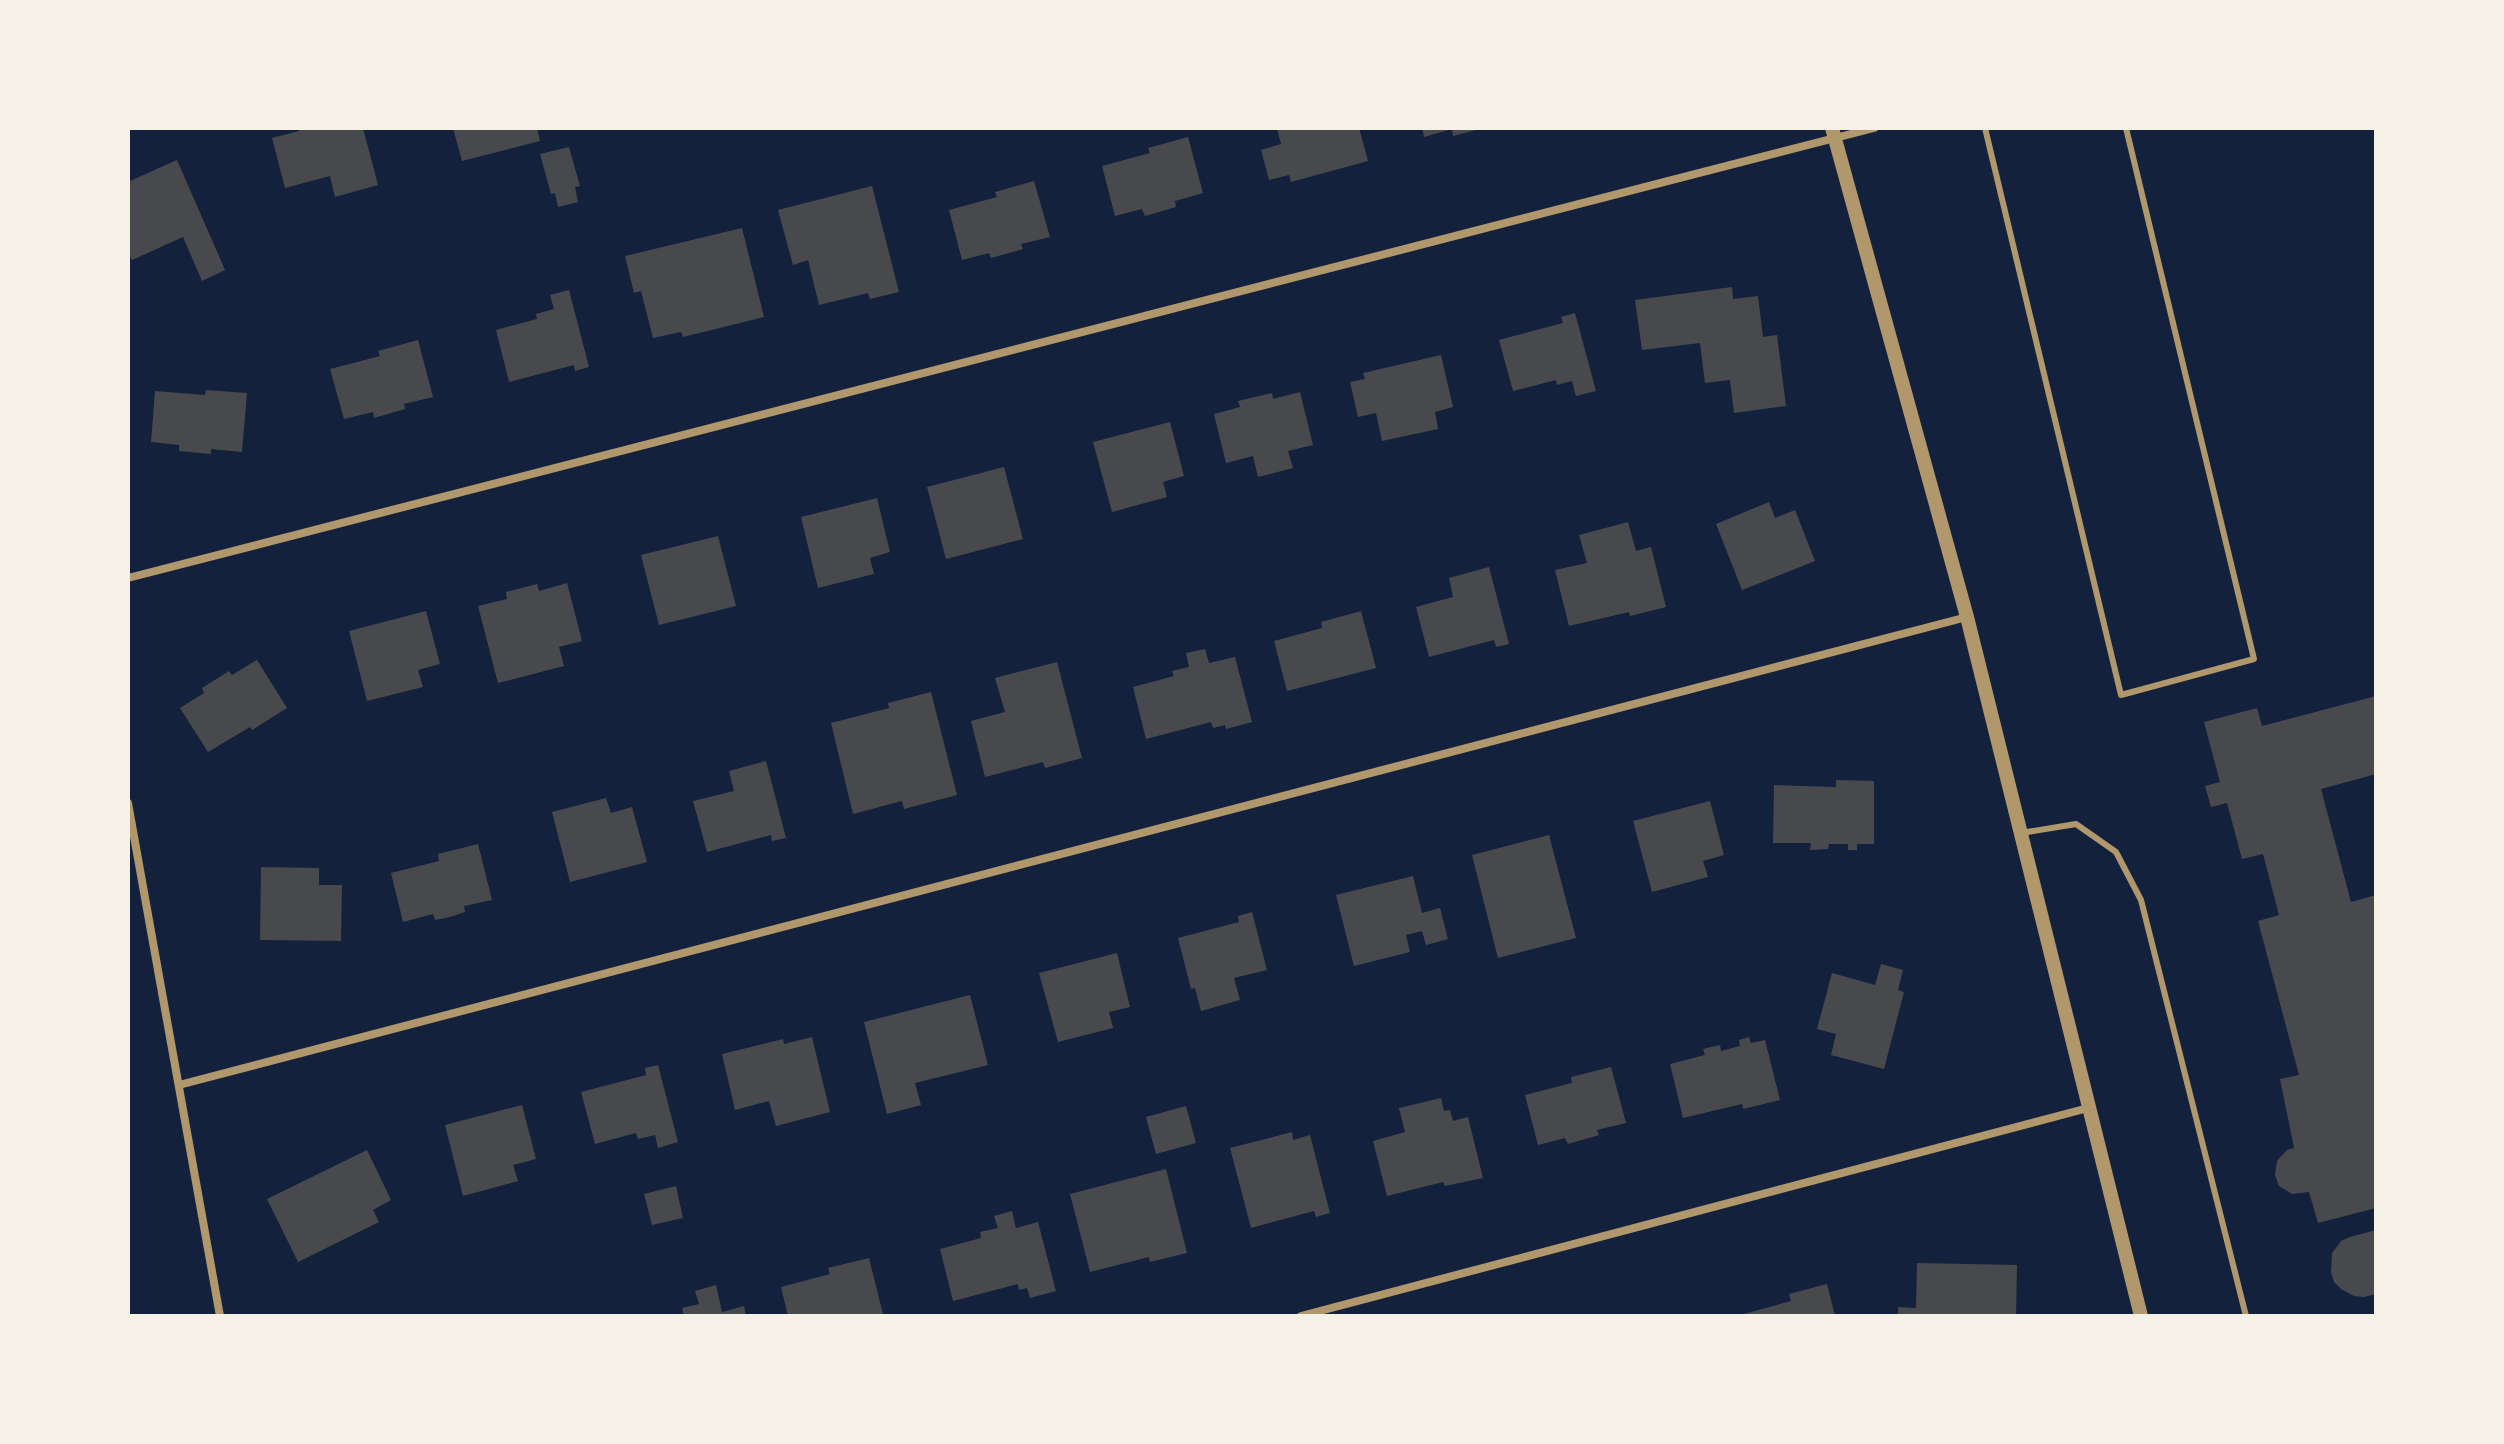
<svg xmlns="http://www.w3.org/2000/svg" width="2504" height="1444" font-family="'Crimson Pro',serif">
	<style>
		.building { fill: #48494c }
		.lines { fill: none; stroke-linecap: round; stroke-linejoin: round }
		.service { stroke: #b1986c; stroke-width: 6 }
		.minor { stroke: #b1986c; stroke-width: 8 }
		.tertiary { stroke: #b1986c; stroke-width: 14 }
	</style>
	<rect width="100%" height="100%" fill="#14213d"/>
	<path class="building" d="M299,128H363L378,185L335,197L330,176L285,188L272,138L299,131Z
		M453,128H537L540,141L462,161Z
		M1277,128H1359L1368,161L1291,182L1289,175L1269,180L1261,150L1281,144Z
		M1422,128H1480V129L1453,136L1452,129L1424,137Z
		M1188,137L1203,193L1175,201L1176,207L1145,216L1142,209L1115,216L1102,166L1150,153L1148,148Z
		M569,147L580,186L575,187L578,202L558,207L555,193L551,194L540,154Z
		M177,160L225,270L202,281L183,237L132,260L128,252V182Z
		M1034,181L1050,237L1021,244L1023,249L991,258L989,253L962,260L949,210L997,197L995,192Z
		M872,186L899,292L870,299L868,293L819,305L808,260L793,265L778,210Z
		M742,228L764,317L683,337L681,332L653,338L641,291L634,293L625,256Z
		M1732,287L1733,299L1758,296L1763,337L1777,335L1786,406L1734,413L1730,380L1705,383L1700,343L1642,350L1635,300Z
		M569,290L589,367L575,371L574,365L509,382L496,330L537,319L536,314L554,309L550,295Z
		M1575,313L1596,391L1576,396L1572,381L1557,385L1556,380L1513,391L1499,340L1563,323L1561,317Z
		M418,340L433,397L404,404L405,409L374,418L373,412L344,419L330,369L380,356L378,351Z
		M1441,355L1453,407L1435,412L1438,429L1382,441L1376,413L1358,417L1350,382L1365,379L1363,373Z
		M206,390L247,393L242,452L211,449V454L179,451V445L151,442L155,391L205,395Z
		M1300,392L1313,445L1288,451L1293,468L1258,477L1253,456L1226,463L1214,414L1240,407L1238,401L1272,393L1273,399Z
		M1170,422L1184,476L1163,482L1167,497L1112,512L1093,442Z
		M1004,467L1023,539L946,559L927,487Z
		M877,498L890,552L870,558L874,574L818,588L801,517Z
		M1769,502L1775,518L1795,510L1815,561L1742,590L1716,524Z
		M1628,522L1636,551L1651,547L1666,607L1630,616L1629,612L1569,626L1555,570L1587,563L1579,535Z
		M718,536L736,606L659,625L641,555Z
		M1489,567L1509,644L1496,647L1494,640L1429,657L1416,607L1453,597L1449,578Z
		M567,583L582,641L559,647L564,666L498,683L478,606L507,599L506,592L537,584L539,591Z
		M426,611L440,664L418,670L423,687L367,701L349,631Z
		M1361,611L1376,668L1287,691L1274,641L1322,628L1321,622Z
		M1205,649L1209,663L1235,657L1252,722L1226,729L1225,725L1213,728L1211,722L1146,739L1133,687L1174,676L1172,671L1189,667L1186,653Z
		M257,660L287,708L252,730L250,727L208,752L180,708L204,693L202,688L229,671L232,675Z
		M1057,662L1082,758L1045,768L1043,762L985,777L971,721L1005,712L995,678Z
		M931,692L957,795L904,809L902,801L853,814L831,723L889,708L888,703Z
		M2376,696V774L2321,789L2351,902L2376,895V1208L2318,1223L2309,1192L2292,1194L2279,1186L2275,1175L2277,1161L2287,1150L2294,1148L2280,1079L2299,1075L2258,921L2279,915L2263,854L2242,859L2227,803L2211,807L2205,786L2220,782L2204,722L2257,708L2262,726Z
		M766,761L786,838L772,841L771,835L707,852L693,801L734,791L729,771Z
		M1836,780L1874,781V844H1857V850H1848V844H1829L1828,849L1810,850L1811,843H1773L1774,785L1836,787Z
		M606,798L611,813L632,807L647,862L570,882L552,812Z
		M1710,801L1724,855L1703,861L1708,877L1652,892L1633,821Z
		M1549,835L1576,938L1498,958L1472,855Z
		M478,844L492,900L464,906L465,912L450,917L435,920L433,914L403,922L391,873L439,861L438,854Z
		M261,867L319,868V885H342L341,941L260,940Z
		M1413,876L1422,913L1440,908L1448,939L1426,945L1422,931L1406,935L1410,952L1354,966L1336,895Z
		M1252,912L1267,970L1234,978L1240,1000L1201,1011L1195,988L1191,989L1178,938L1239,922L1238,916Z
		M1117,953L1130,1007L1109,1012L1113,1028L1058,1042L1039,973Z
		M1881,964L1903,970L1898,990L1904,992L1884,1069L1831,1055L1836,1034L1817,1029L1832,973L1875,985Z
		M970,995L988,1065L915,1083L921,1105L887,1114L864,1022Z
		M812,1037L830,1112L776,1126L769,1101L735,1110L722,1054L783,1039L784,1044Z
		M1749,1037L1751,1043L1765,1040L1780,1100L1743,1109L1742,1104L1683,1118L1670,1064L1705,1055L1703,1049L1720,1045L1721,1051L1740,1046L1739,1040Z
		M658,1065L678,1142L658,1148L655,1135L638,1139L636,1133L595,1144L581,1092L646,1075L645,1068Z
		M1611,1067L1626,1123L1597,1130L1599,1135L1568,1144L1565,1138L1538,1145L1525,1095L1572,1083L1571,1077Z
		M1441,1098L1444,1111L1450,1110L1453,1121L1468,1117L1483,1178L1445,1186L1443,1182L1387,1196L1373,1141L1405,1132L1399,1108Z
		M522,1105L536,1159L513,1165L518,1181L463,1196L445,1125Z
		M1186,1106L1196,1143L1156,1154L1146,1117Z
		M1292,1132L1293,1140L1310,1135L1330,1213L1316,1217L1314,1211L1251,1228L1230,1148Z
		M367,1150L391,1200L373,1210L379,1222L298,1262L267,1199Z
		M1166,1169L1187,1253L1150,1262L1149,1257L1090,1272L1070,1194Z
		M676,1186L683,1218L652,1225L644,1194Z
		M1012,1211L1016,1228L1038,1222L1056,1291L1030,1298L1027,1288L1019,1290L1018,1284L953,1301L940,1249L981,1238L980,1232L998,1228L994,1216Z
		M2376,1230V1294L2364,1297L2354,1296L2341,1289L2334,1282L2331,1272L2332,1253L2341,1241L2350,1237Z
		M869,1258L883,1314L875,1316H788L781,1287L830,1274L828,1268Z
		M1917,1263L2017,1265L2016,1316H1898V1307L1916,1308Z
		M1827,1284L1835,1316H1737L1791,1301L1789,1294Z
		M716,1285L722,1312L744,1306L746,1316H684L682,1308L699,1304L695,1291Z"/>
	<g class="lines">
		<path class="service" d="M1985,128L2121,695L2254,659L2126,128
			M2021,833L2076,824L2116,852L2141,900L2246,1316"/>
		<path class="minor" d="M128,578L1874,128
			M128,803L220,1316
			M179,1085L1967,617
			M1301,1316L2088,1108"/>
		<path class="tertiary" d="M1832,128L1967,617L2141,1316"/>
	</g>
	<rect width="2504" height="1444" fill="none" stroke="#f6f1e7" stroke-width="260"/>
</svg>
